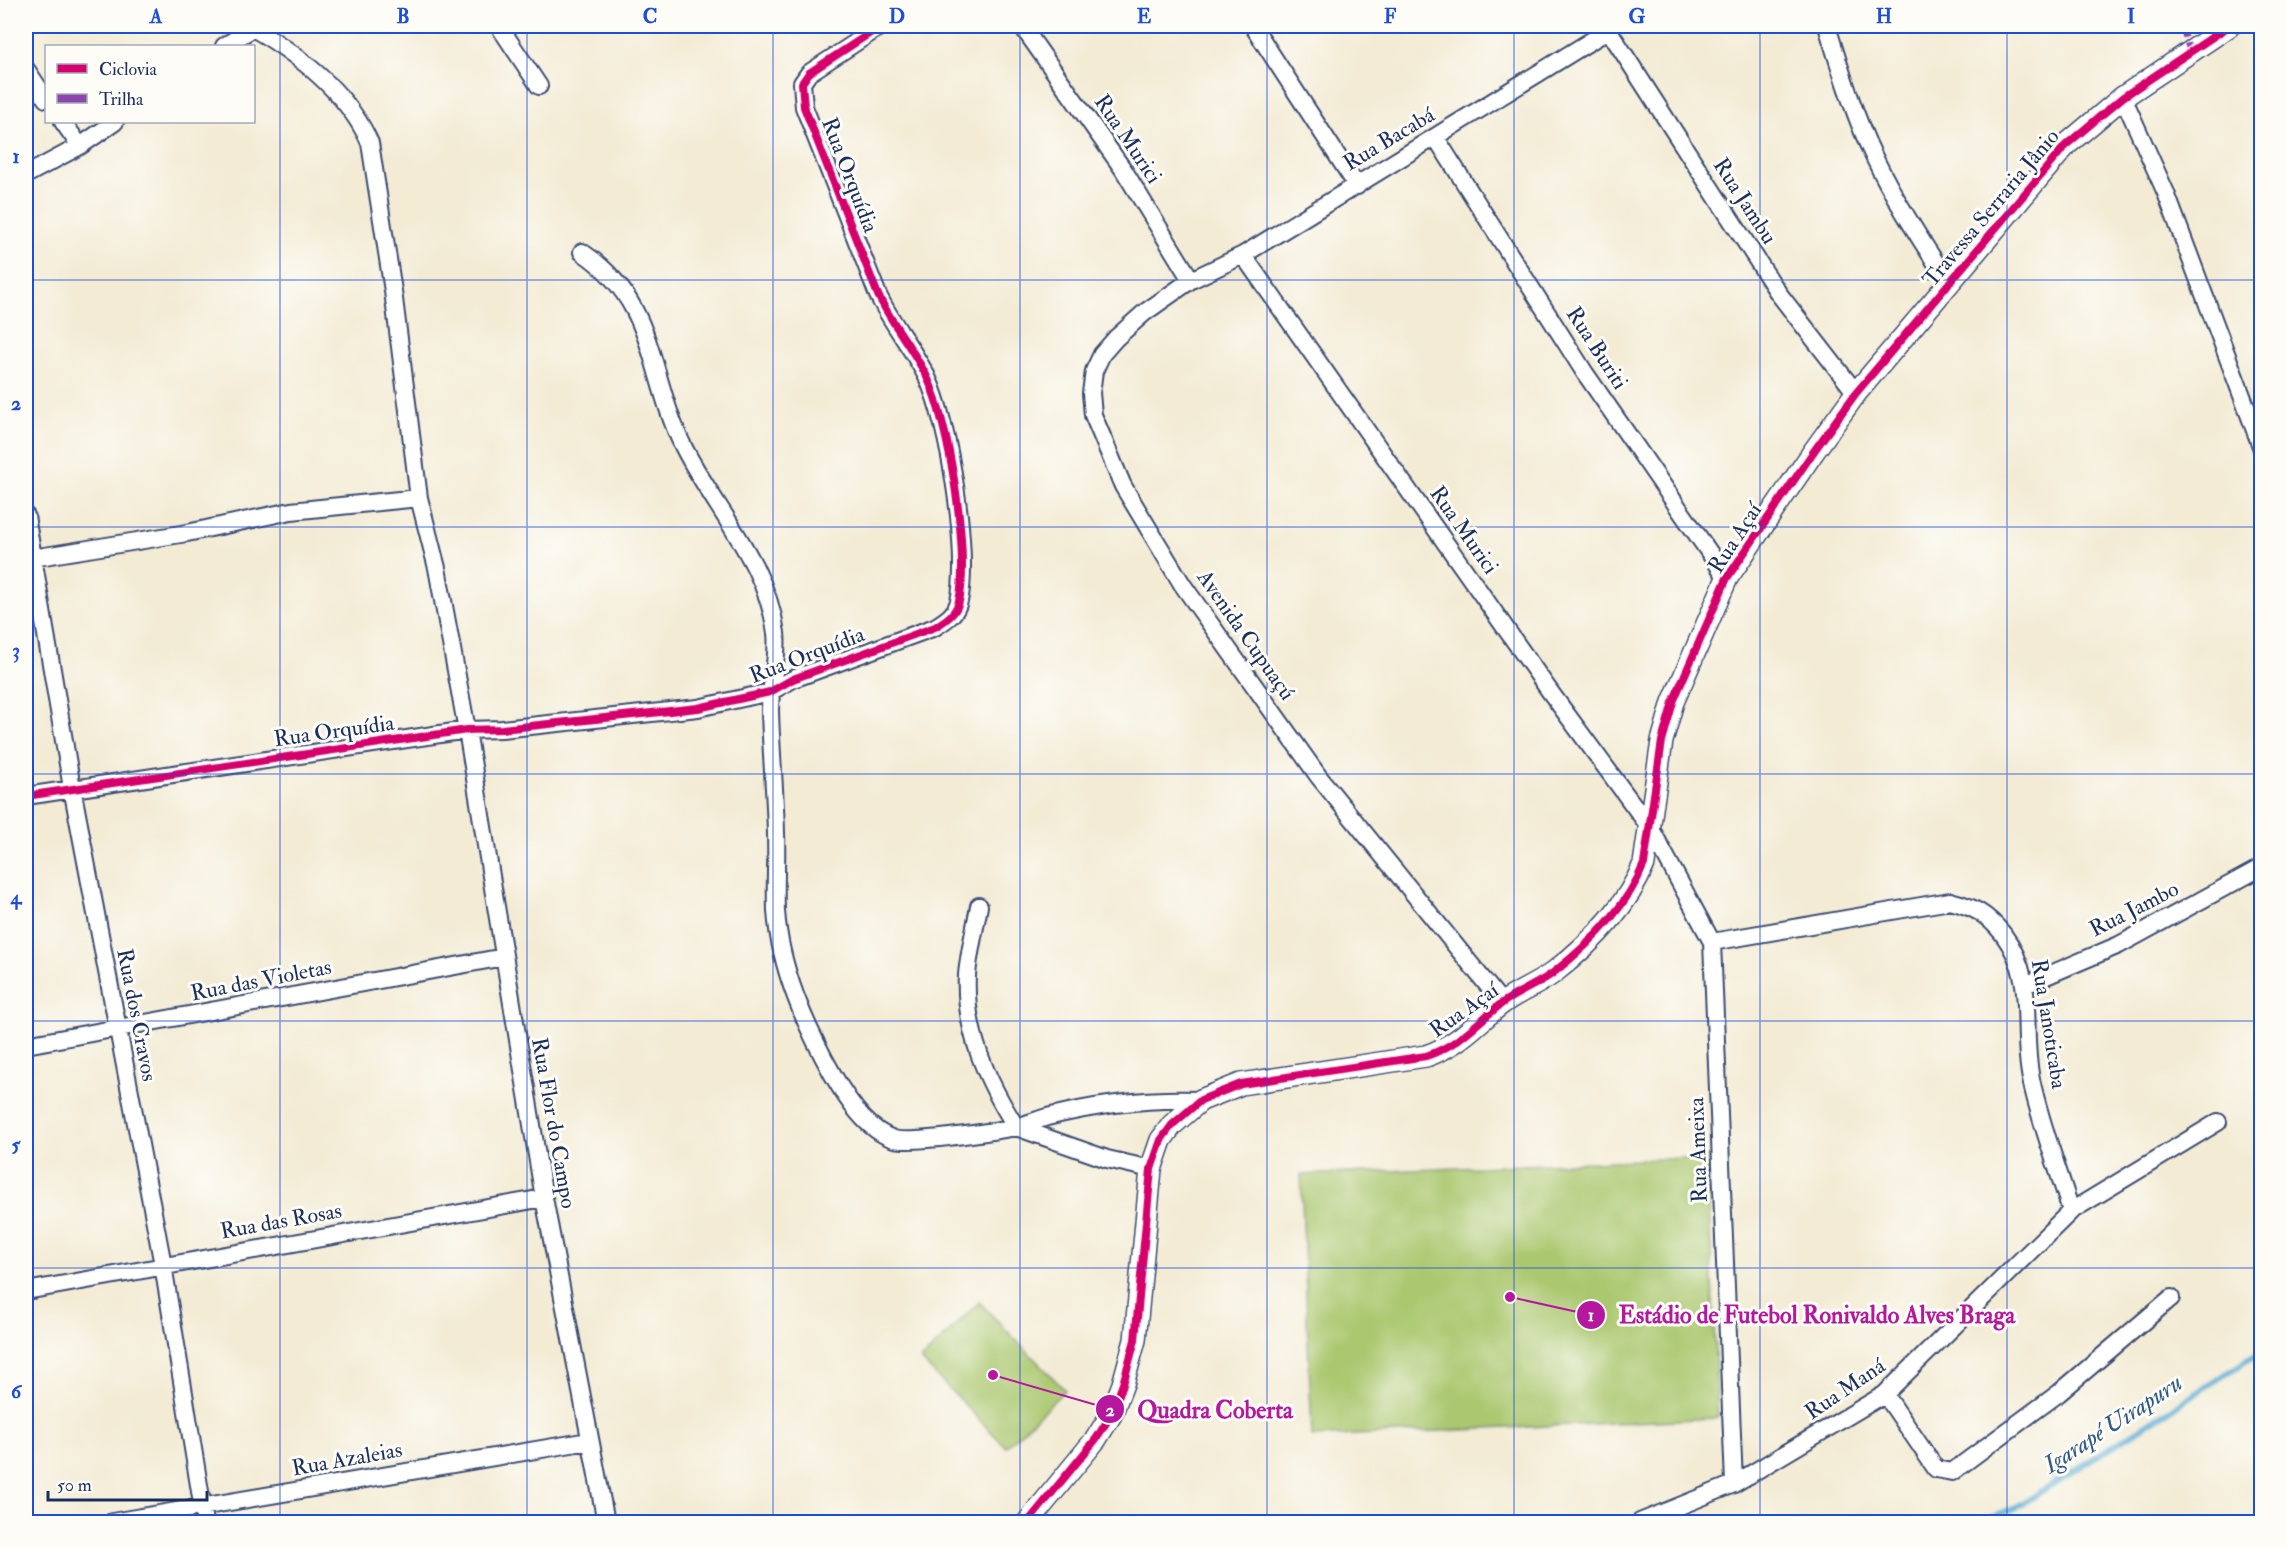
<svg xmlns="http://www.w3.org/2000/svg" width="2287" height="1548" font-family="'IM FELL Double Pica',serif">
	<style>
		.garden { fill: #abc86f; stroke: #637c66; stroke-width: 1.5 }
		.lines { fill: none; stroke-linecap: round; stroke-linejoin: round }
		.stream { stroke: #56aad2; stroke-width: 6 }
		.minor-casing { stroke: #3b4b70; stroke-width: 20 }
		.tertiary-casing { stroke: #3b4b70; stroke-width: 24 }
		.minor { stroke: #fff; stroke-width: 16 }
		.tertiary { stroke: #fff; stroke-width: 21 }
		.quiet { stroke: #8e44ad; stroke-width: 6; stroke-dasharray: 12 6; stroke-linecap: butt }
		.cycleway-casing { stroke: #fdfcf7; stroke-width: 11 }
		.cycleway { stroke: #d6006c; stroke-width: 8 }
		.grid { fill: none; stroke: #1d4ed8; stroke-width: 1.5; stroke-opacity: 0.55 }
		.labels { text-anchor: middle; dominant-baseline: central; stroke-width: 6; stroke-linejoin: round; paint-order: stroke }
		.street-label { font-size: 22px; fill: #1b2f5e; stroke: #fdfcf7 }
		.water-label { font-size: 24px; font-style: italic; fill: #305a87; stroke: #fdfcf7 }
		.leader { fill: none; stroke: #b5179e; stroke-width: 2 }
		.callout-dot { fill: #b5179e; stroke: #fdfcf7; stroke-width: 2 }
		.mark-label { font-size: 18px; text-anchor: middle; font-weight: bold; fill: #fff }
		.callout-label { font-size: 24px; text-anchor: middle; font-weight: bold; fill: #b5179e; stroke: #fdfcf7; stroke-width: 6; stroke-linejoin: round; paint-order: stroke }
		.neatline { fill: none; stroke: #1d4ed8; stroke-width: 2 }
		.grid-label { font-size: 20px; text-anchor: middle; font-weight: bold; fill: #1d4ed8 }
	</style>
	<rect width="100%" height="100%" fill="#fdfcf7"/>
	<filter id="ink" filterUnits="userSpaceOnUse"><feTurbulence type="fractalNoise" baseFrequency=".0167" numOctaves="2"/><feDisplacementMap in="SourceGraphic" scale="12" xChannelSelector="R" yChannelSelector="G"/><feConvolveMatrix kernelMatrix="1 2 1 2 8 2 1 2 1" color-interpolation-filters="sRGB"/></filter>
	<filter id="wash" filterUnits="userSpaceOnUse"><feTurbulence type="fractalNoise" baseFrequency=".008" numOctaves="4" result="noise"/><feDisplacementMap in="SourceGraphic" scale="24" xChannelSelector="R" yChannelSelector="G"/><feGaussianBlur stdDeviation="1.35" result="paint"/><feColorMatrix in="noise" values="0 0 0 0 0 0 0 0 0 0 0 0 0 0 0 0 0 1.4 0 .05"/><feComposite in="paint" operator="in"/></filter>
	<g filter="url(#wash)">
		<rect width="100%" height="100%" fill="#f3ebd4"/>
		<path class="garden" d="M1707,1157L1718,1418L1312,1437L1301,1175Z
			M979,1302L1065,1390L1006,1447L921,1360Z"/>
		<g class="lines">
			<path class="stream" d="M1981,1522L2014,1509L2262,1351"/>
		</g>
	</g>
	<g filter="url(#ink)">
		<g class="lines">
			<g class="minor-casing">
				<path id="minor" d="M499,26L539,86
					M1022,26L1123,169L1191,280
					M1253,26L1357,186
					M1606,26L1779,294L1856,393
					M1827,26C1839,65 1851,105 1868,144C1890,193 1920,240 1950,284
					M253,28C299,55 348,93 370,143L393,291L419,498L437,568L467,730L544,1198L606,1522
					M224,46L257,26
					M26,69L46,99
					M2123,97L2166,193L2262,449
					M63,122L80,146
					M1436,138L1585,373L1727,578
					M26,175L80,146L115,122
					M582,252C657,302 648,376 684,448C715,509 767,563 776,633C779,658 770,684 770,710C771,751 775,792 776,833C777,859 775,885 776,911C780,969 805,1025 833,1075C846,1098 867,1131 894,1139C912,1144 995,1131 1016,1127C1027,1124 1037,1120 1047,1117C1098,1104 1149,1098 1201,1100
					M1243,255L1551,693L1651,829L1712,942L1734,1484
					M26,516L72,788L163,1265L205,1522
					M26,559L187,533L291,511L419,498
					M26,796L467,730L502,729L698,708L770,692L793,679L935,627C946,620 956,614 959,601C970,554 949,422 927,377C913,349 892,324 878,295L804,107L802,83L809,73L881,26
					M979,906C975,929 969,952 967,975C964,1031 987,1081 1016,1127L1107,1159L1151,1169
					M1712,942L1950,901C1974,907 1987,914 2003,934C2038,981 2020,1026 2031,1079C2040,1123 2058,1168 2071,1211
					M2025,985L2119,945L2262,867
					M1502,1003L1319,777L1182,584L1123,486L1093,415L1091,393L1094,371L1102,354L1116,338L1144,313L1191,280L1243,255L1607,31
					M26,1045L504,957
					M26,1291L544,1198
					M1885,1394L1936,1469L1952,1472L2059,1393L2171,1298
					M112,1522L589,1441
					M1640,1522L1734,1484L1885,1394L2071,1211L2218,1122"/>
			</g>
			<g class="tertiary-casing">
				<path id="tertiary" d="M1028,1522L1096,1439L1111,1415L1123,1384L1135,1340L1151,1169L1161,1140L1172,1125L1201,1100L1241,1084L1426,1056C1459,1045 1474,1025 1501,1004C1517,992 1537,985 1553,973C1589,945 1627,907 1644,864L1662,741L1673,702L1727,578L1814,451L1856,393L2066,145L2123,97L2229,26"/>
			</g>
			<use href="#minor" class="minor"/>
			<use href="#tertiary" class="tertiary"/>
			<path class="quiet" d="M2182,26L2190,53"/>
			<g class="cycleway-casing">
				<path id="cycleway" d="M26,796L467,730L502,729L698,708L770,692L793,679L935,627C946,620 956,614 959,601C970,554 949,422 927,377C913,349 892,324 878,295L804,107L802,83L809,73L881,26
					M1028,1522L1096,1439L1111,1415L1123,1384L1135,1340L1151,1169L1161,1140L1172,1125L1201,1100L1241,1084L1426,1056C1459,1045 1474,1025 1501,1004C1517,992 1537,985 1553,973C1589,945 1627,907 1644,864L1662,741L1673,702L1727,578L1814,451L1856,393L2066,145L2123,97L2229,26"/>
			</g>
			<use href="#cycleway" class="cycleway"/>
		</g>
	</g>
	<path class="grid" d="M280,26V1522M527,26V1522M773,26V1522M1020,26V1522M1267,26V1522M1514,26V1522M1760,26V1522M2007,26V1522M26,280H2262M26,527H2262M26,774H2262M26,1021H2262M26,1268H2262"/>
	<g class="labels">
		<g class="street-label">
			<text transform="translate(1128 139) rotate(56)">Rua Murici</text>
			<text transform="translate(1389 139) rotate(-31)">Rua Bacabá</text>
			<text transform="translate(850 175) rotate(69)">Rua Orquídia</text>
			<text transform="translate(1745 201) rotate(57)">Rua Jambu</text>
			<text transform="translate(1991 208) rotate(-50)">Travessa Serraria Jânio</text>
			<text transform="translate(1597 348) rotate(57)">Rua Buriti</text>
			<text transform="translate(1464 530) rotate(55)">Rua Murici</text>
			<text transform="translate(1735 538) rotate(-57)">Rua Açaí</text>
			<text transform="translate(1246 635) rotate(55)">Avenida Cupuaçú</text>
			<text transform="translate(807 655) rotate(-21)">Rua Orquídia</text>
			<text transform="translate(334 731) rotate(-8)">Rua Orquídia</text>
			<text transform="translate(2134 909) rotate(-27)">Rua Jambo</text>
			<text transform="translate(261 980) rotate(-11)">Rua das Violetas</text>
			<text transform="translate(1464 1010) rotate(-35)">Rua Açaí</text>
			<text transform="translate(137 1015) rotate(79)">Rua dos Cravos</text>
			<text transform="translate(2049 1024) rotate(81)">Rua Janoticaba</text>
			<text transform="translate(554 1123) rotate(80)">Rua Flor do Campo</text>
			<text transform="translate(1698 1150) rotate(-92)">Rua Ameixa</text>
			<text transform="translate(281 1221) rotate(-10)">Rua das Rosas</text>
			<text transform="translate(1845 1389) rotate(-34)">Rua Maná</text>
			<text transform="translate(347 1459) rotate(-10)">Rua Azaleias</text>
		</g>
		<g class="water-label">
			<text transform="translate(2113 1424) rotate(-33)">Igarapé Uirapuru</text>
		</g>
	</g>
	<path class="leader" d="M1510 1297L1591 1315M993 1375L1110 1409"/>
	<g class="callout-dot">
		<circle cx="1510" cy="1297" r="6"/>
		<circle cx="993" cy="1375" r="6"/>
		<circle cx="1591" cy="1315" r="15"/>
		<circle cx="1110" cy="1409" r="15"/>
	</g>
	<g class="mark-label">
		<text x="1591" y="1321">1</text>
		<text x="1110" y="1416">2</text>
	</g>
	<g class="callout-label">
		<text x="1817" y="1323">Estádio de Futebol Ronivaldo Alves Braga</text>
		<text x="1215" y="1418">Quadra Coberta</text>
	</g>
	<rect width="2287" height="1548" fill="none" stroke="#fdfcf7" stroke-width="66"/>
	<rect x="45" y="45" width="210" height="78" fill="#fdfcf7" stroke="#a3aaba" stroke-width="1.5"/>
	<rect x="57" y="64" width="30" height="9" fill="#d6006c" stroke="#a3aaba" stroke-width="1.5"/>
	<text x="99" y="75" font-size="18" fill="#1b2f5e">Ciclovia</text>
	<rect x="57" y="94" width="30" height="9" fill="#8e44ad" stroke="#a3aaba" stroke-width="1.5"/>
	<text x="99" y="105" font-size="18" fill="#1b2f5e">Trilha</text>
	<path d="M48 1491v9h159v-9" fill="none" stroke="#1b2f5e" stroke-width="3"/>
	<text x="57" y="1491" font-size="18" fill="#1b2f5e" stroke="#fdfcf7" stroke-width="4.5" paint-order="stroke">50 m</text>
	<rect x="33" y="33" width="2221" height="1482" class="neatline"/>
	<g class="grid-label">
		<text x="156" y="23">A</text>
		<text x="403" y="23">B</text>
		<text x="650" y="23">C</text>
		<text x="897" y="23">D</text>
		<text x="1144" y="23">E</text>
		<text x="1390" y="23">F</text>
		<text x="1637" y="23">G</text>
		<text x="1884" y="23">H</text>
		<text x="2131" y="23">I</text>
		<text x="16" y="163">1</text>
		<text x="16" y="410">2</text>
		<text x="16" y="657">3</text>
		<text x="16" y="904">4</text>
		<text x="16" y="1151">5</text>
		<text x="16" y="1398">6</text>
	</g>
</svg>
